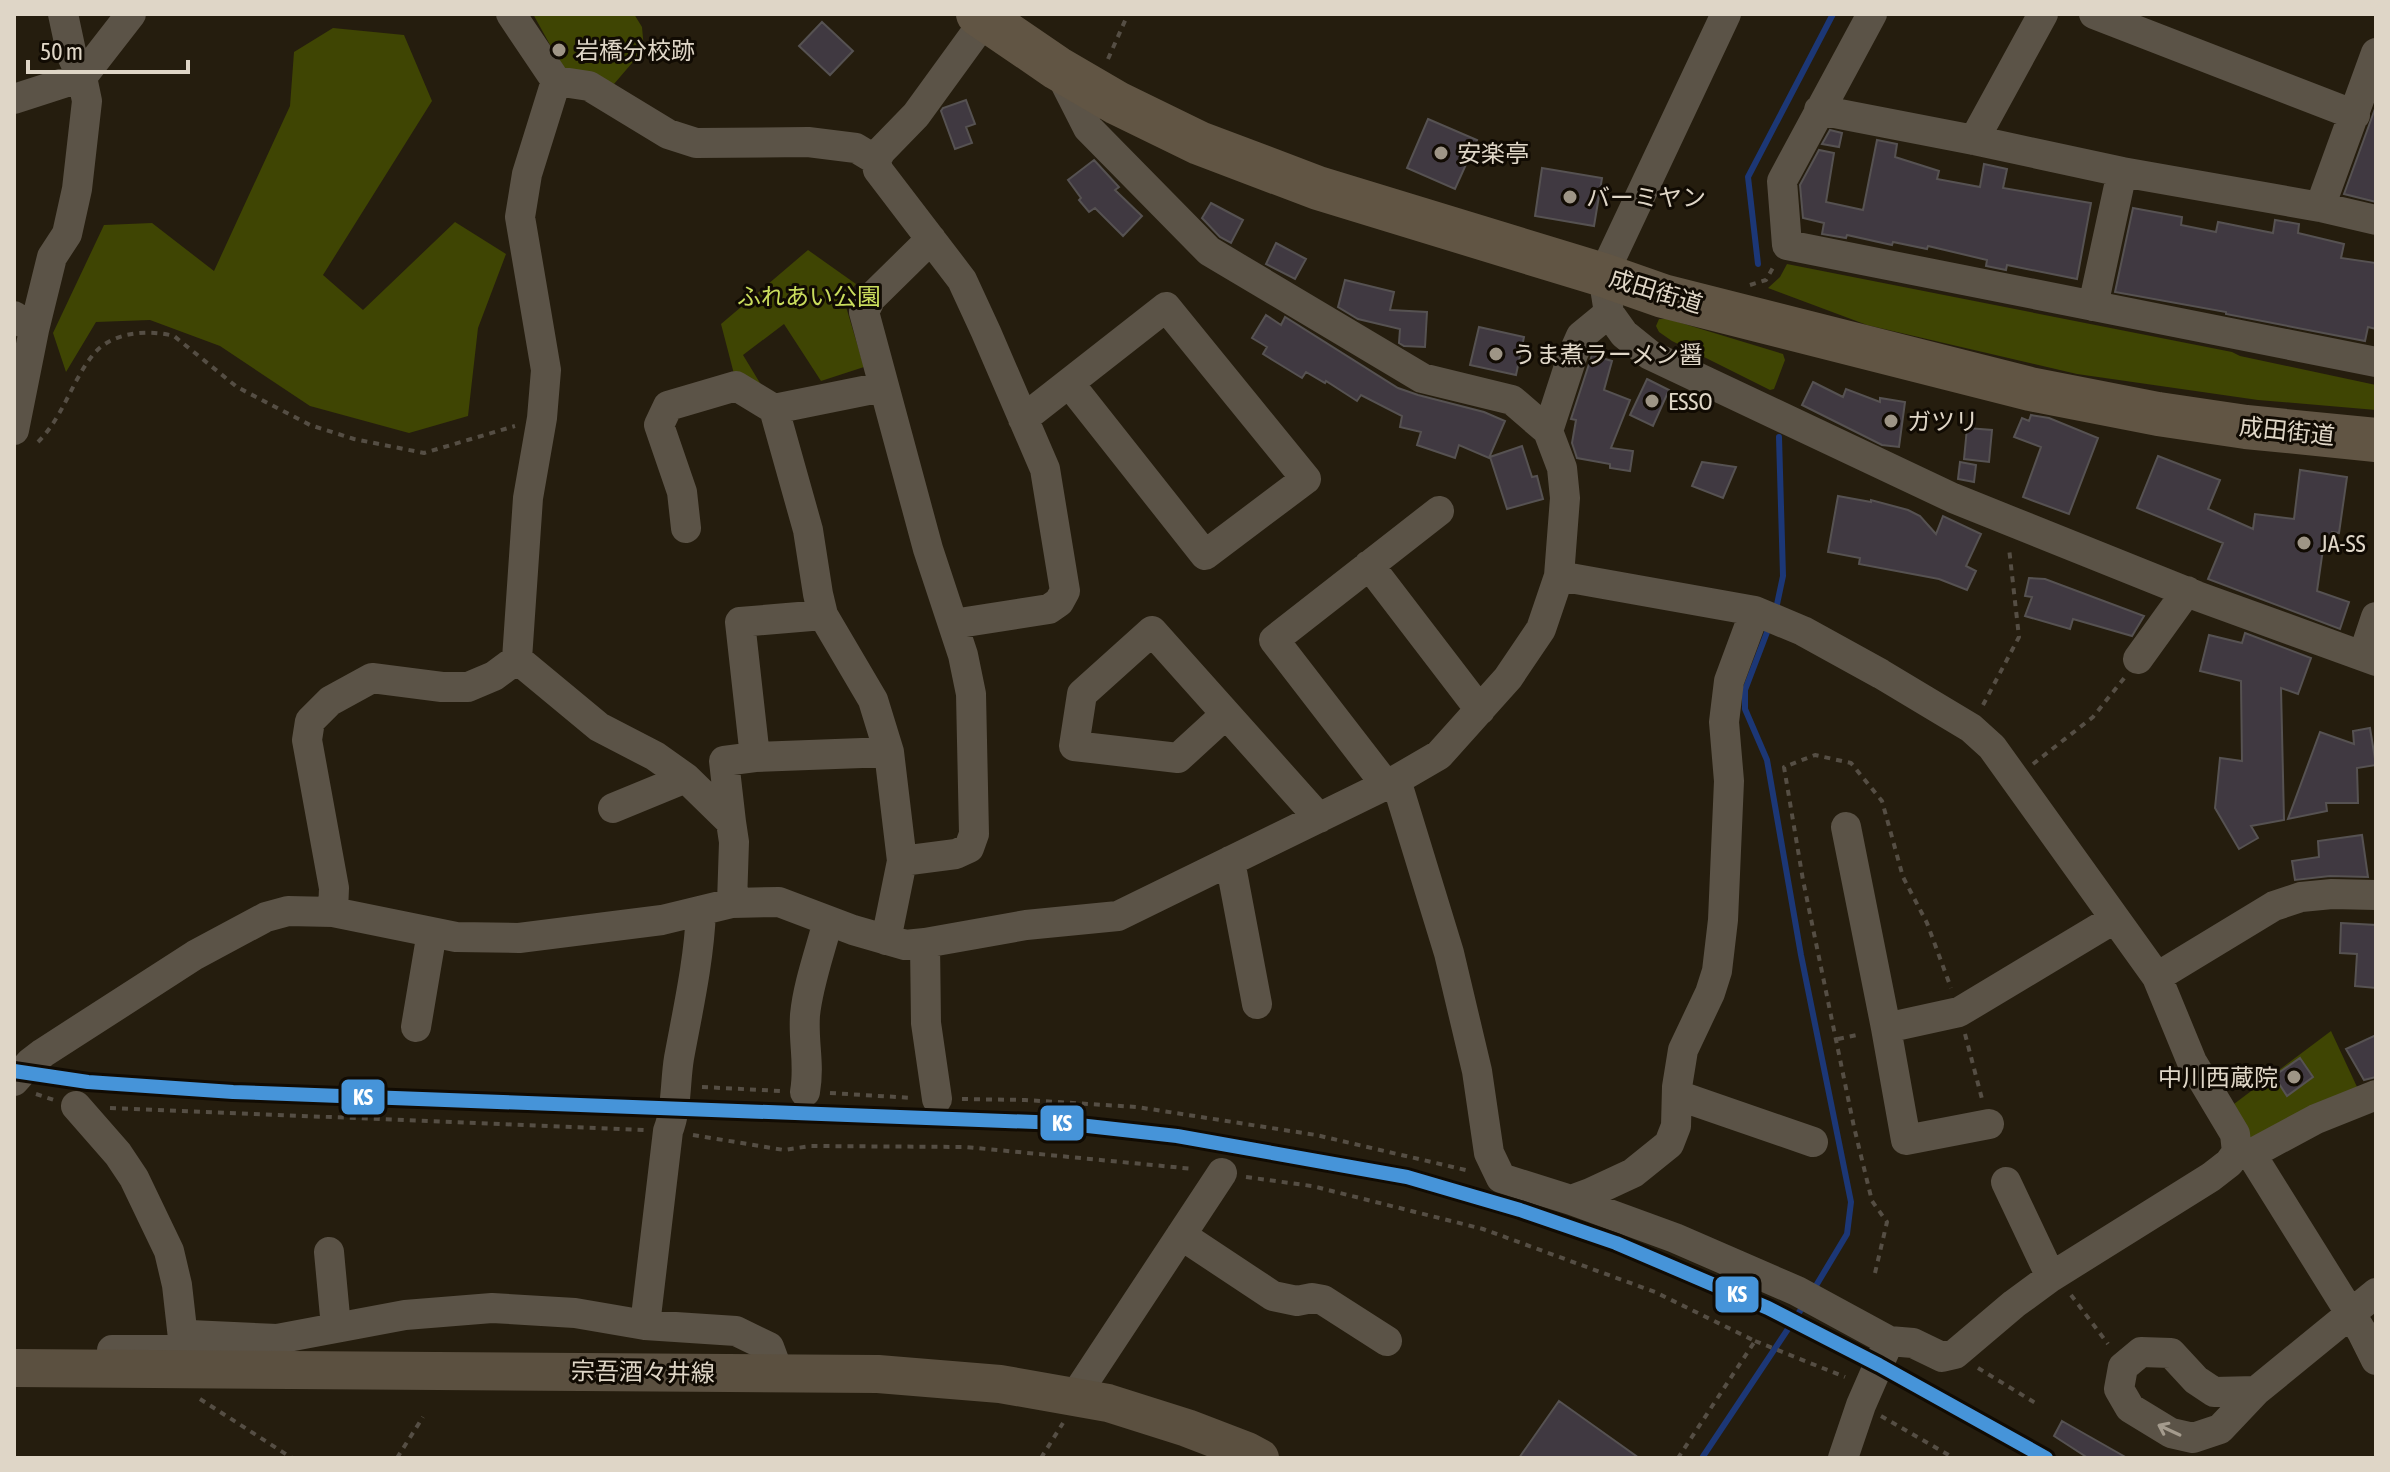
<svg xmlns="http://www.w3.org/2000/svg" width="2390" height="1472" font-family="'Asap Condensed','Noto Sans JP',sans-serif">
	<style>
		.green { fill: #3f4503 }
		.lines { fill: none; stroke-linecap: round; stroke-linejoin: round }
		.stream { stroke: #1c3776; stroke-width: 6 }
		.building { fill: #403941; stroke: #565252; stroke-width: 2 }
		.path { stroke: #554e44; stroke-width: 4; stroke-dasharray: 6 6; stroke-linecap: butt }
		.minor { stroke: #5b5347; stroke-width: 30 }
		.major { stroke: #5b5040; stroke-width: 38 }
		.highway { stroke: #615544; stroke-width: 44 }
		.rail-1-casing { stroke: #110b03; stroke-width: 20 }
		.rail-1 { stroke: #4694d9; stroke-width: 14 }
		.oneway { stroke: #a49b8d }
		.poi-dot { fill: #9e9586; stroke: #110b03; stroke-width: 3 }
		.labels { text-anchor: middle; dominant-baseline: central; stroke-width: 6; stroke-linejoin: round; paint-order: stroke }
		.poi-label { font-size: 24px; fill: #dfd6c7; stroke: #110b03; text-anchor: start }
		.street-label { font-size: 24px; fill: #dfd6c7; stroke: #110b03 }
		.park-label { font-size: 24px; fill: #cadd5d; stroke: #110b03 }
		.line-badge { stroke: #110b03; stroke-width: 3 }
		.badge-label { font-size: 22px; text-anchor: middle; font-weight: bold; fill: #fff }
	</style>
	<rect width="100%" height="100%" fill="#251d0e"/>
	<path class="green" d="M533,14H634L642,27L644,49L614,84L564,70Z
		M333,28L404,35L432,101L323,275L363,310L455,222L506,254L478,328L468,416L409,433L310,406L220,346L150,320L96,322L66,372L53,333L104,225L152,223L214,271L290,106L294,52Z
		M808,250L856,284L844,300L864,367L821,381L784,324L743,355L763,388L734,374L721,324Z
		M1787,264L2232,352L2240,356L2376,385V410L2258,400L2077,374L1867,325L1768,288L1780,277Z
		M1659,319H1668L1783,354L1785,360L1774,389L1770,390L1672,341L1659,332L1656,326Z
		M2331,1031L2358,1089L2252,1141L2226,1110Z"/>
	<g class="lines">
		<path class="stream" d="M1758,264L1748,177L1833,14
			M1776,609L1783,576L1779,437
			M1769,627L1745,690V709L1767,760L1801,955L1851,1202L1847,1234L1814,1289
			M1702,1458L1804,1305"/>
	</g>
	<path class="building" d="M822,22L853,51L830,75L799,46Z
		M966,100L975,124L966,127L972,143L955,149L941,111L943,108Z
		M2376,106V202L2344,194Z
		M1428,119L1477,140L1455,189L1407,168Z
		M1830,130L1842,133L1839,147L1822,144Z
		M1877,140L1897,144L1895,157L1939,171L1937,179L1980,187L1984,164L2007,169L2003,188L2091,203L2077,279L2007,265L2006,270L1986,266L1987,260L1928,246L1927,249L1893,242L1892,245L1847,235L1846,238L1822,234L1824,223L1803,218L1800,185L1819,150L1834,153L1826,202L1863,210Z
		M1094,160L1119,187L1115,190L1142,216L1123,236L1095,208L1089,212L1079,200L1081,198L1068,180Z
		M1542,168L1602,178L1594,226L1535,216Z
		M1211,203L1243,220L1231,243L1220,237L1202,218Z
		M2133,208L2182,217L2181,225L2216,232L2218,222L2273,233L2275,220L2299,224L2298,233L2344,244L2341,258L2376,263V329L2368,327L2365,341L2226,314V312L2115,292Z
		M1276,243L1306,259L1295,279L1266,264Z
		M1345,280L1394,292L1390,310L1427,312L1425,347L1404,346L1399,343L1400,329L1358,319L1338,307Z
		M1266,315L1281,325L1285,317L1398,388L1418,395L1484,412L1505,421L1489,458L1459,445L1455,458L1417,445L1421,432L1400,427L1402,416L1361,395L1357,401L1326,381L1325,383L1306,372L1302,378L1263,354L1267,347L1252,338Z
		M1479,327L1524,337L1516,375L1470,365Z
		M1592,355L1612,361L1604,390L1630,400L1611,448L1633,451L1630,471L1610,468V464L1577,458L1572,443L1576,420L1571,419Z
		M1647,379L1669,390L1653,426L1630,415Z
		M1813,382L1843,397L1846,389L1880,402V398L1905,402L1899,447L1882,445L1802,405Z
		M2031,415L2049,418L2098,438L2069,514L2023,497L2041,447L2014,437L2022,418L2029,421Z
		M1967,428L1992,430L1989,462L1964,459Z
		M1522,446L1532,477L1537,476L1543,499L1507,509L1490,457Z
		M2158,456L2220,480L2208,509L2253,529L2255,514L2294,519L2300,470L2347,477L2339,533L2332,532L2330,543L2324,542L2317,591L2349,602L2340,629L2208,579L2223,543L2137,508Z
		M1702,462L1736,467L1723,498L1692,486Z
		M1960,462L1976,465L1974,482L1958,479Z
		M1838,496L1871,502V500L1908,510L1920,516L1936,534L1943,516L1981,534L1966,566L1976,571L1967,590L1939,579L1859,564L1860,558L1828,552Z
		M2029,578L2045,579L2144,616L2132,636L2073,619L2070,629L2025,616L2032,597L2025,596Z
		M2245,633L2311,658L2298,694L2281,688L2284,820L2251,826L2258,838L2239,849L2215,808L2220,758L2242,761L2241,681L2200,671L2209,635L2242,643Z
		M2370,728L2376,765L2357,768L2358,803H2326L2327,811L2288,819L2320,732L2354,744L2353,731Z
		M2362,835L2368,877L2330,876L2295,880L2292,861L2319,857L2318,841Z
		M2341,923L2376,925V988L2355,986L2357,954L2340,953Z
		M2376,1035V1077L2364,1080L2346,1049Z
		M2300,1058L2313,1077L2287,1096L2274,1076Z
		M1559,1401L1639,1458H1519Z
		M2062,1421L2127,1458H2088L2054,1436Z"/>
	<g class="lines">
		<path class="path" d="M1108,59L1128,14
			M1750,285L1766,280L1775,264
			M38,442C63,417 71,383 92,356C110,332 147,329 174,336L237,387L310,425L354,439L424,453L515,426
			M1983,705L2019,637L2009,548
			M2033,764L2093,717L2125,677
			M1965,1034L1982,1099
			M1838,1039L1861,1034
			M702,1087L781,1091
			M830,1093L913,1098
			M36,1094L54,1100
			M962,1099L1025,1100L1137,1107L1316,1135L1470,1171
			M110,1108L645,1130
			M693,1135L784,1150L810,1146L966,1147L1194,1169
			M1246,1177L1312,1186L1483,1229L1655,1292L1755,1341L1678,1458
			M1875,1273L1887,1222L1872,1201L1854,1127L1803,880L1784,767L1815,755L1851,763L1882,801L1903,877L1927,923L1951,988
			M2071,1295L2108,1344
			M1755,1341L1845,1377
			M1978,1368L2037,1404
			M200,1399L292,1458
			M1881,1416L1954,1458
			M397,1458L423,1417
			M1041,1458L1063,1423"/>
		<path class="minor" d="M511,14L556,81L527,174L520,217L546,370L542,418L528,498L517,659L599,727L655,756L686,778L731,822L734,842L732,903
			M1726,14L1603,275L1609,313L1624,334L1650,355L1953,498L2197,596L2376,661
			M1872,14L1782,181L1787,245L2376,362
			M2094,14L2355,115
			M556,81L589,86L668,134L696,143L808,142L856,148L876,160L878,170L962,280L986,332L1045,469L1065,591L1059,602L1049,609L953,624
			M14,99L82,77L131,14
			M1819,110L1974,140L2122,172L2320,207L2376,220
			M1974,140L2043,14
			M876,160L881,151L916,115L985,20
			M2320,207L2376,53
			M2093,306L2122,172
			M14,316L34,330L14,430
			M34,330L52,257L67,234L77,189L87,101L82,77L72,56L63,14
			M774,409L808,530L818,594L823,615L873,700L889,752L902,861L886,940
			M1023,419L1166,307L1306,479L1205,555L1069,383
			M1548,431L1573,354L1581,336L1609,313
			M686,528L682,492L659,425L668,406L736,386L774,409L883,387
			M1369,565L1480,710
			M2363,656L2376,617
			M2138,659L2187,591
			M1226,714L1178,758L1074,746L1082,694L1152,631L1319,818
			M755,757L740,622L823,615
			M1396,780L1449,953L1477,1071L1489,1153L1501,1178L1571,1200L1675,1238L1797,1291L1889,1341L1913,1343L1942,1357L1955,1354L2014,1304L2051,1277L2211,1177L2229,1163L2237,1152L2235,1134L2192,1062L2157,977L1992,747L1971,728L1881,674L1803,631L1755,611L1559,576
			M1386,785L1274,640L1439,511
			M613,808L686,778
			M731,822L724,761L755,757L889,752
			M1846,827L1886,1028L1906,1140L1989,1124
			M902,861L956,854L969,848L974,834L971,694L963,655L928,549L864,312L871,298L931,239
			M1230,861L1257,1004
			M333,912L334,888L307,740L310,721L330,701L372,678L442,687H468L494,676L517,659
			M925,943L926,1023L937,1099
			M2157,977L2274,906L2301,897L2332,894L2376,895
			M416,1027L432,932
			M1886,1028L1959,1012L2114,919
			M14,1081L30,1063L43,1053L195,955L266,917L288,911L333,912L456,937L519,938L662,920L732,903L779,902L853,930L905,945L925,943L1026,925L1118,916L1396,780L1439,755L1508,678L1541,629L1559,576L1565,498L1562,468L1548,431L1512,400L1422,378L1209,251L1088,128L1058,69
			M805,1092C810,1063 803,1043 805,1015C808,984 820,952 828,921
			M1677,1095L1813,1142
			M76,1106L118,1154L134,1178L169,1251L177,1285L185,1356
			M2237,1152L2251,1154L2362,1332L2376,1360
			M2251,1154L2316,1119L2376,1095
			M2006,1182L2051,1277
			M1571,1200L1590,1193L1633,1173L1669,1144L1676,1126L1677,1087L1683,1050L1710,993L1717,971L1723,920L1729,781L1724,722L1729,681L1755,611
			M1181,1235L1273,1296L1297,1301L1312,1298L1323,1300L1387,1341
			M329,1252L336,1327
			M645,1325L668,1131C677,1108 675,1082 679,1058C688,1009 699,961 701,911
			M112,1350H185L190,1335L277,1339L405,1315L492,1308L575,1313L645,1325L736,1331L769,1347L779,1374
			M2256,1391L2214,1392L2196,1380L2171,1353L2141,1352L2123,1367L2119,1389L2130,1408L2171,1433L2193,1438L2220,1429L2256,1391L2376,1293
			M1075,1396L1222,1173
			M1843,1458L1861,1405L1889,1341"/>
		<path class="major" d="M14,1368L878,1374L1000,1384L1108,1403L1187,1428L1247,1451L1260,1458"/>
		<path class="highway" d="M978,14L1057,68L1117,103L1199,143L1318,188L1603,275L1663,296L2030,389L2158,414L2246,427L2376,440"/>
		<g class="rail-1-casing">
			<path id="rail-1" d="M14,1071L88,1082L233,1092L1061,1123L1177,1136L1407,1177L1520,1210L1616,1243L1768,1308L1879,1365L2046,1458"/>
		</g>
		<use href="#rail-1" class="rail-1"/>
	</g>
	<defs><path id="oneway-shaft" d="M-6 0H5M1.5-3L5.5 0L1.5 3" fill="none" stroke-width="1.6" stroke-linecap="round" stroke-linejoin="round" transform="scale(2)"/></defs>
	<use class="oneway" href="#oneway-shaft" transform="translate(2169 1430) rotate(-155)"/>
	<g class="poi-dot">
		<circle cx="559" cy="50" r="8"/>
		<circle cx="1441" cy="153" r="8"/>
		<circle cx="1570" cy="197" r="8"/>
		<circle cx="1496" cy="354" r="8"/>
		<circle cx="1652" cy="401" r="8"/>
		<circle cx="1891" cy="421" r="8"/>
		<circle cx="2304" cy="543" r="8"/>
		<circle cx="2294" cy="1077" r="8"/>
	</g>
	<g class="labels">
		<g class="poi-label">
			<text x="575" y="50">岩橋分校跡</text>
			<text x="1457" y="153">安楽亭</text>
			<text x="1586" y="197">バーミヤン</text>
			<text x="1512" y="354">うま煮ラーメン醤</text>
			<text x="1668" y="401">ESSO</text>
			<text x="1907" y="421">ガツリ</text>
			<text x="2320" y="543">JA-SS</text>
			<text x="2278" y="1077" text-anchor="end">中川西蔵院</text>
		</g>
		<g class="street-label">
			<text transform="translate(1656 291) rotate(17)">成田街道</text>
			<text transform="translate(2287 431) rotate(6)">成田街道</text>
			<text transform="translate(643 1372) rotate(1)">宗吾酒々井線</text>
		</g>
		<g class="park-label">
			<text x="809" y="296">ふれあい公園</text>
		</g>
	</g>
	<g class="line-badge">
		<rect x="340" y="1078" width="46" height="38" rx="8" fill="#4694d9"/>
		<rect x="1039" y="1104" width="46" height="38" rx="8" fill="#4694d9"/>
		<rect x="1714" y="1275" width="46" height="39" rx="8" fill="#4694d9"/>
	</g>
	<g class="badge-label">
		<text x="363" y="1105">KS</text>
		<text x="1062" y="1131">KS</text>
		<text x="1737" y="1302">KS</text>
	</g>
	<rect width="2390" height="1472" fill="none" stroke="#dfd6c7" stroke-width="32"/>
	<path d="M28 60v12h160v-12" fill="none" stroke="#dfd6c7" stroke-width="4"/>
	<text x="40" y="60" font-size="24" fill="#dfd6c7" stroke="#110b03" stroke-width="6" paint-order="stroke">50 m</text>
</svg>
